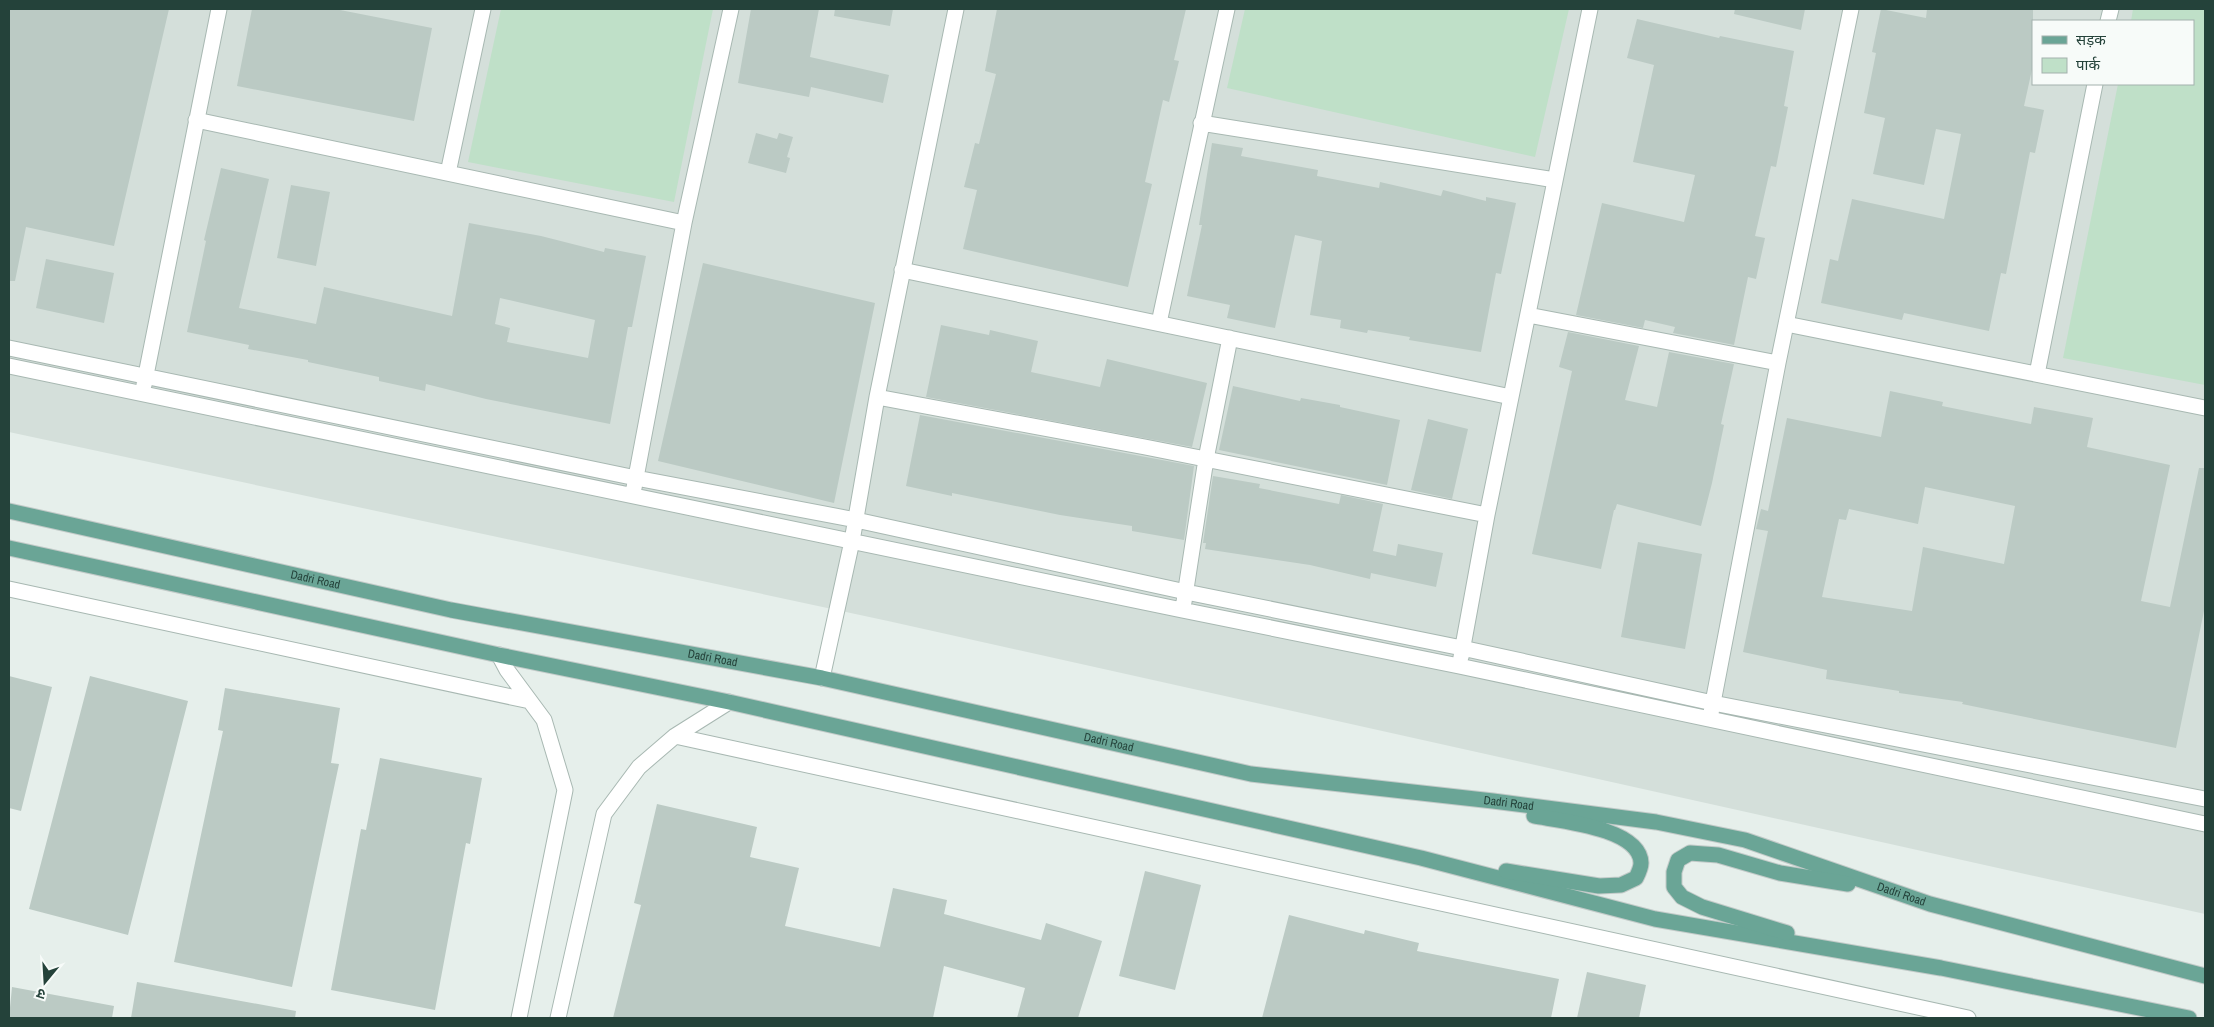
<svg xmlns="http://www.w3.org/2000/svg" width="2214" height="1027" font-family="'Archivo Narrow','Noto Sans Devanagari',sans-serif">
	<style>
		.built { fill: #d4dfda; fill-rule: evenodd }
		.green { fill: #bfe0c8 }
		.building { fill: #bbcac4; fill-rule: evenodd }
		.lines { fill: none; stroke-linecap: round; stroke-linejoin: round }
		.minor-casing { stroke: #a8b8b2; stroke-width: 17 }
		.major-casing { stroke: #c2cac8; stroke-width: 17 }
		.minor { stroke: #fff; stroke-width: 15 }
		.major { stroke: #6aa596; stroke-width: 15 }
		.labels { text-anchor: middle; dominant-baseline: central; stroke-width: 4; stroke-linejoin: round; paint-order: stroke }
		.street-label { font-size: 12px; fill: #24423a; stroke: #f7fbf9 }
	</style>
	<rect width="100%" height="100%" fill="#e6efeb"/>
	<path class="built" d="M9,9H2205V914L888,621L9,432ZM2033,21H2193V84H2033Z"/>
	<path class="green" d="M501,9H713L674,202L468,162Z
		M1245,9H1569L1535,157L1227,88Z
		M2133,9H2205V385L2063,358L2118,84H2193V21H2131Z"/>
	<path class="building" d="M9,9H169L114,246L26,227L15,281H9Z
		M252,9H335L432,28L414,121L237,86Z
		M751,9H819L810,57L889,75L883,103L811,87L809,97L738,83Z
		M835,9H893L890,26L834,16Z
		M997,9H1186L1174,60L1179,61L1169,102L1163,100L1145,182L1152,184L1128,287L963,249L977,190L964,187L975,143L979,144L996,74L985,71Z
		M1735,9H1805L1801,30L1734,14Z
		M1881,9L1926,18L1927,9H2033V65L2024,106L2044,110L2035,153L2030,152L2006,274L2001,273L1989,331L1904,313L1902,320L1821,303L1830,259L1838,261L1852,199L1944,219L1961,134L1936,129L1924,185L1873,174L1885,118L1864,113L1876,53L1872,52Z
		M1637,19L1719,38L1720,36L1794,51L1784,106L1788,107L1776,167L1771,166L1755,236L1765,238L1756,279L1748,277L1734,345L1673,333L1675,327L1645,320L1643,328L1576,315L1602,203L1684,222L1695,175L1633,162L1654,65L1627,58Z
		M756,133L777,139L779,133L793,137L787,157L790,158L786,173L748,163Z
		M1212,143L1243,148L1241,156L1318,170L1317,176L1379,188L1380,182L1441,196L1443,190L1486,201V197L1516,203L1501,274L1496,273L1481,352L1409,340L1410,337L1368,330L1367,333L1340,328L1341,320L1310,315L1322,241L1295,235L1275,328L1227,318L1230,305L1187,296L1202,225H1199Z
		M221,168L269,179L239,308L316,324L324,287L452,316L469,223L541,236L604,252L605,248L646,256L632,327H628L610,424L486,399L426,384L425,391L379,381V377L308,362V360L248,349L249,345L187,332L206,241L204,240ZM500,298L595,320L588,358L507,342L510,328L495,324Z
		M291,185L330,192L316,266L277,258Z
		M46,259L114,273L104,323L36,308Z
		M703,263L875,303L834,503L658,461Z
		M941,325L989,335L990,330L1038,341L1031,372L1100,387L1107,359L1207,383L1192,447L926,397Z
		M1568,332L1639,346L1625,400L1657,407L1669,352L1734,364L1721,424L1724,425L1712,483L1701,526L1617,504L1615,510H1614L1601,569L1532,554L1572,371L1559,367Z
		M1233,386L1300,401L1301,398L1340,405V407L1400,420L1387,485L1219,450Z
		M1890,391L1943,402L1942,406L2031,424L2034,407L2093,418L2087,447L2170,465L2141,601L2170,607L2199,468H2205V606L2176,748L1962,704L1963,702L1899,693V691L1826,679L1827,670L1743,652L1768,531L1756,529L1761,509L1768,511L1787,418L1881,437ZM1925,487L2015,506L2004,564L1923,547L1912,611L1822,597L1839,519L1846,520L1849,509L1918,524Z
		M920,415L1194,466L1184,540L1132,531V526L1060,515L952,493V496L906,486Z
		M1428,419L1468,429L1452,499L1411,490Z
		M1213,476L1260,484L1259,488L1339,504L1341,495L1383,504L1373,551L1396,556L1398,544L1443,553L1436,587L1371,573L1370,579L1310,565L1205,549L1206,543H1203Z
		M1638,542L1702,554L1685,649L1621,637Z
		M9,676L52,687L21,811L9,808Z
		M90,676L188,701L128,935L29,909Z
		M225,688L340,708L331,763L339,764L292,987L174,962L223,731L218,730Z
		M380,758L482,778L470,844L466,843L435,1010L331,990L361,829L366,830Z
		M657,804L757,827L750,857L799,868L785,926L880,947L893,888L947,900L944,914L1041,940L1046,923L1102,941L1078,1018H1017L1025,988L944,966L933,1018H613L641,905L634,903Z
		M1145,871L1201,885L1175,990L1119,976Z
		M1289,915L1364,934L1365,930L1419,943L1417,951L1559,979L1551,1018H1262Z
		M1587,972L1646,985L1639,1018H1577Z
		M137,982L296,1011L295,1018H131Z
		M12,987L114,1006L112,1018H9Z"/>
	<g class="lines">
		<g class="minor-casing">
			<path id="minor" d="M2108,21L2111,9
				M196,120L684,223
				M1201,123L1555,180
				M448,173L483,9
				M902,270L1511,397
				M1528,315L1778,363
				M1159,323L1227,9
				M1786,324L2205,408
				M9,348L636,478L856,520L1186,592L1462,648L1713,703L2205,799
				M9,366L1182,610L1459,666L2205,824
				M2037,374L2095,84
				M144,385L219,9
				M877,397L1145,447L1487,515
				M634,488L684,223L731,9
				M9,589L530,701
				M1184,602L1206,459L1230,338
				M499,655L507,670L544,720L565,790L519,1018
				M1461,657L1487,515L1590,9
				M822,678L852,541L877,397L956,9
				M1711,713L1778,363L1851,9
				M675,736L1968,1018
				M558,1018L604,814L639,767L675,736L729,702"/>
		</g>
		<g class="major-casing">
			<g id="major">
				<path id="s1" d="M9,511L451,610L822,678L1251,774L1493,801L1656,822L1745,840L1930,904L2205,976"/>
				<path d="M9,548L499,655L729,702L1421,858L1655,919L1941,968L2189,1018"/>
				<path d="M1506,871L1599,886L1621,885L1636,878C1638,874 1641,867 1641,863C1640,828 1560,821 1534,816"/>
				<path d="M1787,933L1702,907L1682,897L1674,887V872L1678,860L1690,853L1718,855L1780,873L1848,884"/>
			</g>
		</g>
		<use href="#minor" class="minor"/>
		<use href="#major" class="major"/>
	</g>
	<g class="labels">
		<g class="street-label">
			<text stroke="none"><textPath href="#s1" startOffset="314">Dadri Road</textPath></text>
			<text stroke="none"><textPath href="#s1" startOffset="719">Dadri Road</textPath></text>
			<text stroke="none"><textPath href="#s1" startOffset="1124">Dadri Road</textPath></text>
			<text stroke="none"><textPath href="#s1" startOffset="1529">Dadri Road</textPath></text>
			<text stroke="none"><textPath href="#s1" startOffset="1934">Dadri Road</textPath></text>
		</g>
	</g>
	<rect width="2214" height="1027" fill="none" stroke="#24423a" stroke-width="20"/>
	<rect x="2032" y="20" width="162" height="65" fill="#f7fbf9" stroke="#a3b1ad"/>
	<rect x="2042" y="36" width="25" height="8" fill="#6aa596" stroke="#a3b1ad"/>
	<text x="2076" y="45" font-size="15" fill="#24423a">सड़क</text>
	<rect x="2042" y="58" width="25" height="15" fill="#bfe0c8" stroke="#a3b1ad"/>
	<text x="2076" y="70" font-size="15" fill="#24423a">पार्क</text>
	<g transform="translate(45 982) rotate(198)" stroke="#f7fbf9" stroke-width="4" paint-order="stroke">
	<path d="M0-4L9 19L0 12L-9 19Z" fill="#24423a"/>
	<text y="-8" font-size="14" font-weight="bold" text-anchor="middle" fill="#24423a">उ</text>
	</g>
</svg>
